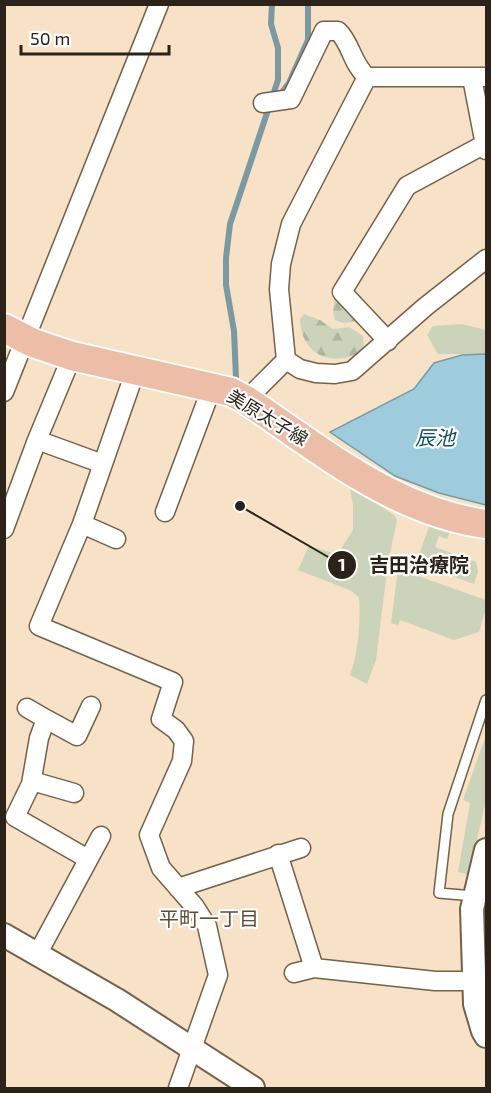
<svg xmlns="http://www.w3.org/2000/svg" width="491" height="1093" font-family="'Exo 2','Noto Sans JP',sans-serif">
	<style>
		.grass { fill: #cbd3bb }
		.forest { fill: url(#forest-firs) }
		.water { fill: #9eccdc; stroke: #7c99a2; stroke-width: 1.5 }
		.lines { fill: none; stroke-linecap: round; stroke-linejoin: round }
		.stream { stroke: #7c99a2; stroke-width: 6 }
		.service-casing { stroke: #74614a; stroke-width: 12 }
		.minor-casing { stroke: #74614a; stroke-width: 21 }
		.tertiary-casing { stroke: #74614a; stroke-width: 26 }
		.primary-casing { stroke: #fff; stroke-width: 32 }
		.service { stroke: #fff; stroke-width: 9 }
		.minor { stroke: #fff; stroke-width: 18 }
		.tertiary { stroke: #fff; stroke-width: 22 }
		.primary { stroke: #ecbea7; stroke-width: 28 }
		.labels { text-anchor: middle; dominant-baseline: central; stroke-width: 4.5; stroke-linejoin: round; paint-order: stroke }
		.street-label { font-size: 18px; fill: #2b2319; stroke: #fff }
		.water-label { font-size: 20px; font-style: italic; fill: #0e4e5f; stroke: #fff }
		.neighbourhood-label { font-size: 20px; fill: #604e37; stroke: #fff }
		.leader { fill: none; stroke: #2b2319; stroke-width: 2 }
		.callout-dot { fill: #2b2319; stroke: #fff; stroke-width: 2 }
		.mark-label { font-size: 18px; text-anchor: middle; font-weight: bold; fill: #fff }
		.callout-label { font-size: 20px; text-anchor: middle; font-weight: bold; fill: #2b2319; stroke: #fff; stroke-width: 4.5; stroke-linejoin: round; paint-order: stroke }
	</style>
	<defs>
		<pattern id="forest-firs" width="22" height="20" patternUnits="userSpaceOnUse" patternTransform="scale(1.5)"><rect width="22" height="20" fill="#cbd3bb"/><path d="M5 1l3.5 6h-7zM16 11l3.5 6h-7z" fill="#aeb5a0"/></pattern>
	</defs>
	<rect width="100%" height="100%" fill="#f7e1c7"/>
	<path class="grass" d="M462,324L486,330V354H438L427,335L433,326Z
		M349,483L395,516L397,520L388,563L376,660L367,684L350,675C358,655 361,620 359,598L352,591L298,570L309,546L336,554L339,552L353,530V505Z
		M430,524L450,531L447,539L439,536L435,547L476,562L478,572L474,584L416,563Z
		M398,569L486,600V609L479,632L454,640L400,620L398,625L391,623Z
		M486,735V800L469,875L458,872L470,803L463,800Z"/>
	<path class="forest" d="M335,296L357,312V321L343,323L335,320L333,312Z
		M304,314L320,320L333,329L349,327L363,336L364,350C334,369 301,356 300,319Z"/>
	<path class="water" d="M486,354V505L439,493L395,476L330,432L414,389L434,363L462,355Z"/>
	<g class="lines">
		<path class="stream" d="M279,96L289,83L308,40V4
			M236,378L234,331L226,285V258L230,224L278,80V48L271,24L272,4"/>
		<g class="service-casing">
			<path id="service" d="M474,896L439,893L448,814L486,700"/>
		</g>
		<g class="minor-casing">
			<path id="minor" d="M486,77H367L291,224L281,264L279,289L286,360L300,369L316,373L335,374L352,371L425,307L486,259
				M472,78L486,150
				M263,103L291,99L324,31H338C351,43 352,64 367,77
				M388,341L342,292L407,186L485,144
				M136,369L82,524L39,626L173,682L161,719L176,730L184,741L182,761L149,835L161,868L195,907L207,926L218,975L178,1088
				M4,392L159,4
				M246,400L286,360
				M37,440L103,464
				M165,512L212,387
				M82,524L116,539
				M4,529L37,440L72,356
				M27,708L46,719
				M32,781L74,793
				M278,854L314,968
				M88,859L15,817L31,784L39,738L46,719L77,736L91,706
				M178,888L301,848
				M38,953L101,836
				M294,973L314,968L435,981H473"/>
		</g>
		<g class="tertiary-casing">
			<path id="tertiary" d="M486,850L472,909L475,1004L483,1031L486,1036
				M4,935L117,1000L253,1088"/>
		</g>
		<g class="primary-casing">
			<path id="primary" d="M4,328L33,343L72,356L231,392L246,400C321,450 395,512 486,524"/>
		</g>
		<use href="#service" class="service"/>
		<use href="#minor" class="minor"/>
		<use href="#tertiary" class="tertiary"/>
		<use href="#primary" class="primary"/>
	</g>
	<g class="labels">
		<g class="street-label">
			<text transform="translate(268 417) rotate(31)">美原太子線</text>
		</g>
		<g class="water-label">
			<text x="435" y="437">辰池</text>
		</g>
		<g class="neighbourhood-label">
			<text x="209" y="918">平町一丁目</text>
		</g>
	</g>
	<path class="leader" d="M240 506L342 565"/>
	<g class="callout-dot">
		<circle cx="240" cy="506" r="6"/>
		<circle cx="342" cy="565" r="15"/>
	</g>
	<g class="mark-label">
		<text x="342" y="571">1</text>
	</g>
	<g class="callout-label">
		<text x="419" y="572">吉田治療院</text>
	</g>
	<rect width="491" height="1093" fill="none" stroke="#2b2319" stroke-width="12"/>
	<path d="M21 45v9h148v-9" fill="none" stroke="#2b2319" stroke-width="3"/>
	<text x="30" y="45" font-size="18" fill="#2b2319" stroke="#ffffff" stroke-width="4.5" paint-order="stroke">50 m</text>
</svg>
